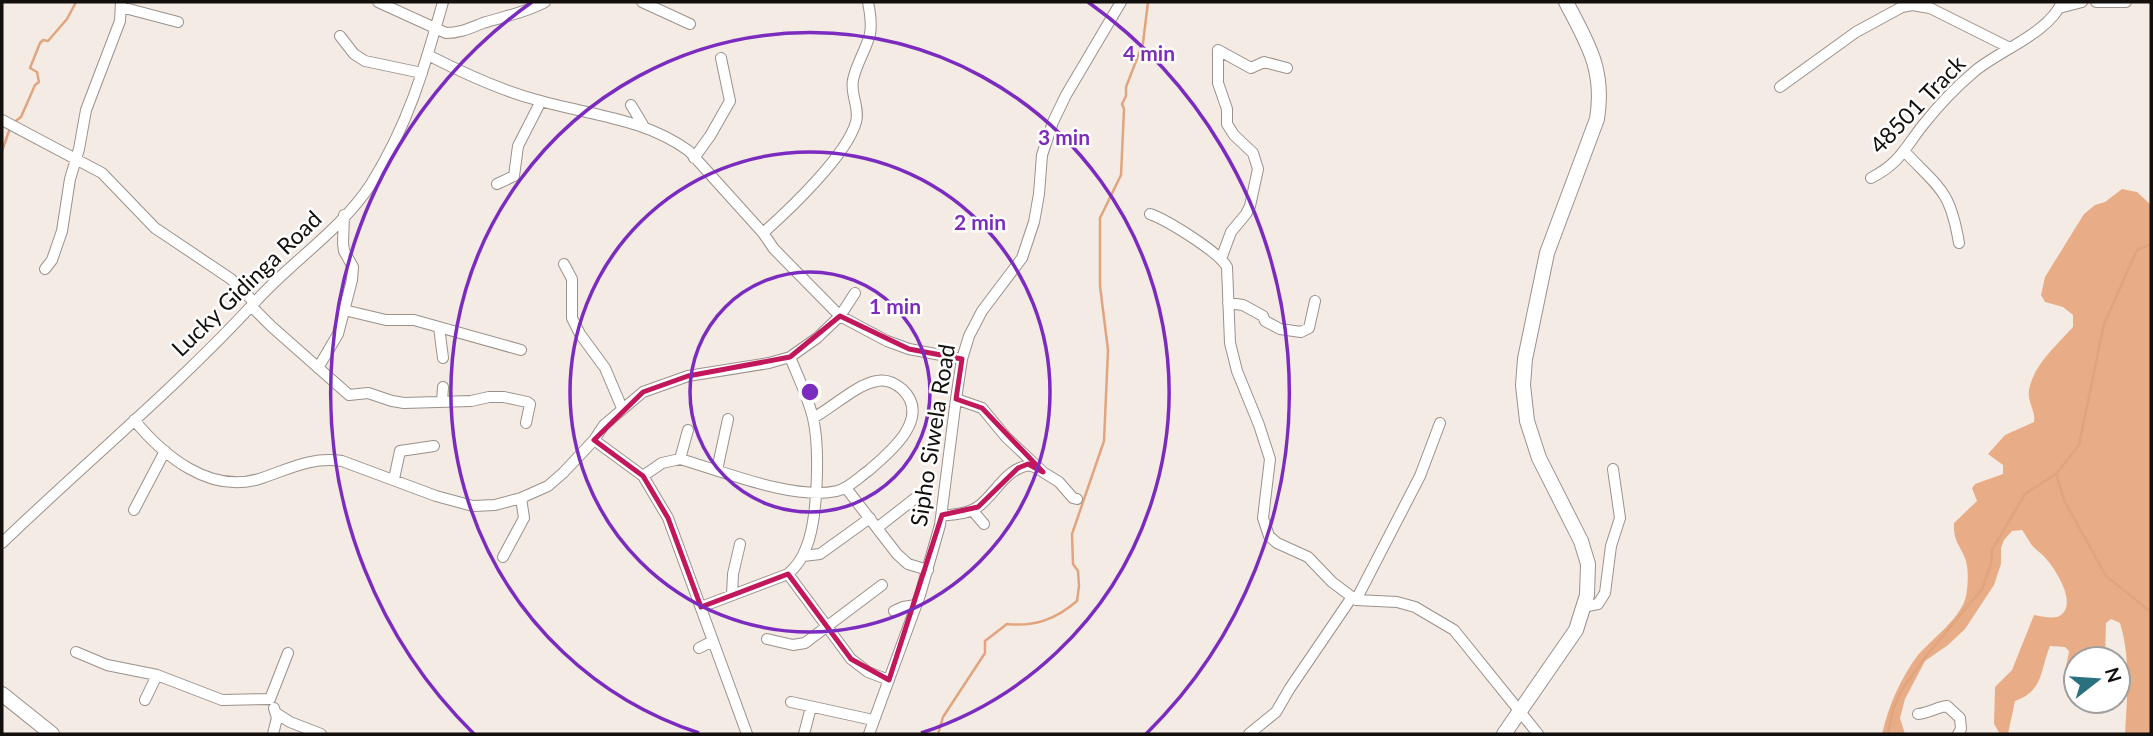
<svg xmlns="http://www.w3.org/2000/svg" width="2153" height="736" font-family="Lato,sans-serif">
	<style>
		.forest { fill: #e8ad86 }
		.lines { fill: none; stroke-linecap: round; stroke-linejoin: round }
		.stream { stroke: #e0a57e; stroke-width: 2.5 }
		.minor-casing { stroke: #9a918b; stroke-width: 12 }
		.tertiary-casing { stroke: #9a918b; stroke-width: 16 }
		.minor { stroke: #fff; stroke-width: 10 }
		.tertiary { stroke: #fff; stroke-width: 14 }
		.marked { fill: none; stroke: #c2185b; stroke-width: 5; stroke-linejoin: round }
		.ring { fill: none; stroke: #7b2cbf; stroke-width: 3.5 }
		.labels { text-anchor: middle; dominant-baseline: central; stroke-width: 5; stroke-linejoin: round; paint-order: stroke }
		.street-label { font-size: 23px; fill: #120f0d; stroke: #fff }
		.centre { fill: #7b2cbf; stroke: #fff; stroke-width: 3.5 }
		.ring-label { font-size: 21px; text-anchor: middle; font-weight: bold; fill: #7b2cbf; stroke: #fff; stroke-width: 5; stroke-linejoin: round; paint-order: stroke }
	</style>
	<rect width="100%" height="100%" fill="#f5ebe5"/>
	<path class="forest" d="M2122,189L2137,192L2151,205V734H2125C2127,697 2131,659 2120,623L2111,619L2106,623L2105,659H2076V694L2070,695C2059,684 2067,666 2069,651L2065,647L2050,646C2040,670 2044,691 2015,701L2008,734H2000L1994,724L1995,687L2012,670L2034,615C2042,616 2054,620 2061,615C2077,603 2056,570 2047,560C2043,554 2035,550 2031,544C2028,540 2026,535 2022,530L2012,531L2004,540L2001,548V564L1994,585L1965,629L1948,645L1925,661L1905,699L1900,718L1905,734H1882C1889,705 1900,679 1918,655C1932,639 1962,617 1966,596C1968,586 1969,568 1965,558C1959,544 1953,540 1954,523L1977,501L1972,488L1975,484L2003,474V465L1988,454L2005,435L2034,422C2036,411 2027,402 2029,390C2034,364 2056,346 2073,327V315L2063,307L2045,302L2041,295L2045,277L2084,214L2095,205L2105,202Z"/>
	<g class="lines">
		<path class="stream" d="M13,123L21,117L35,85L39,82L37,72L30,68L40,43L43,40L48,41L67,19L76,2
			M2,151L10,128
			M2056,474L2064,500L2106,576L2151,612
			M938,734L943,717L985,653V641L1007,624C1035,627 1056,619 1077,601L1079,586L1078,571L1073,564L1072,534L1104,441L1108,350L1100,286V218L1121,175L1124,109L1122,104L1126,96V87L1143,43L1148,2
			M1888,734L1893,709L1903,688L1927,655L1982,589L1991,564L1992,550L2025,494L2056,474L2079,445L2104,324L2137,250L2151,244"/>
		<g class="minor-casing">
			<path id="minor" d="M378,2L446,33C460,33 470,28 483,23C505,16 525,13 545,2
				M642,2L690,24
				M2096,2H2126
				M121,7L178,22
				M2059,8L2082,2
				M340,36L354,54L365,61L422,73
				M428,55C463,73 499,90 537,100C589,115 644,118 689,151L763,233L774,249L840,316L887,341L909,349L962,359
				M1780,87L1856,32L1902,7L1912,5L1930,8L2010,48
				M631,105L643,125
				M2,120L102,173L155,228L231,279L254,302
				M1905,152C1940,189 1950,190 1959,243
				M694,158L710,136L730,101L721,58
				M1871,178C1900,163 1904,149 1923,125C1938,106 1956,87 1975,71C2000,50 2049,33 2062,2
				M497,184L514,176L518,146L541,101
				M1150,214C1167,220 1219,252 1227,267L1230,343L1237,371L1259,425L1270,459L1263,518L1269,536L1277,543L1308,557L1332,582L1356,600L1397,602L1415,607L1454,630L1538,734
				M763,233C789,210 847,155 856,122C860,108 850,94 853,80C856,64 866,50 870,34C872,24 870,12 868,2
				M1221,259L1231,232L1246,214L1250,206L1258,169L1253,153L1234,135L1227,124V109L1218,83V50L1251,68L1264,62L1287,68
				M564,264L572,279V318L580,334L605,368L622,408
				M45,269L52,260L62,231L70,179L79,149L86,110L120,21L121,2
				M1228,303L1243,305L1263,316L1265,321L1280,329L1301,332L1309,328L1315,301
				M251,306L271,326L349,395L368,393L392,401L404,403L471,401L489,397H504L527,402L530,404L526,423
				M344,310L386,320H414L521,350
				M439,327L443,358
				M318,368L338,334L352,280L353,267L344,251L343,243L344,215
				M956,399L982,408L1006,437L1043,472L1059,482L1073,498L1077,499
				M442,401L443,387
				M134,420C163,455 209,494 259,479C287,470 311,456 342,461L436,496L473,506L495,505L521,498L548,486L563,473L594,440L604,425L643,392L688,376L769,363L790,357L817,338L840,316L855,293
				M594,440L643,476L668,518L747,734
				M680,459L688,430
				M717,470L728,419
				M643,476L662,463L680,459C722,471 795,501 837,491C849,488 858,478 868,471C888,454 933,418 902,389C895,383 886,379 877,381C857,384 832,408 813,418
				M394,479L400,451L434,446
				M846,488L897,554L908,564L928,570
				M134,510L165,451
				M972,510L984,524
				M942,516C954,514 969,514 979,506C996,493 1006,468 1030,465L1040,470
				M877,528L918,496
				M2,543C86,462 177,387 256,301C292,261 341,230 371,184C409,123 424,69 443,2
				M803,556L820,554L870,518
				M503,557L524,518L521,498
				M788,574L851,659L868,672L889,680
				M732,595L733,574L740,544
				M1356,600L1420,476L1440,423
				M701,607L788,574C796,567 802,559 806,548C818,520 820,448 813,418C808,397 798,377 790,357
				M1583,607L1598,604L1605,593L1611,546L1620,518L1613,469
				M894,611L903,607L916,605
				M767,639L793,645L805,643L882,585
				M699,648L713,641
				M76,652L107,665L157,675L222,700L270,699
				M270,699L288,653
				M145,700L157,675
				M791,702L873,720
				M276,713L290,722L321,734
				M1918,714C1929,713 1940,706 1947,706L1960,718L1961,729L1958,734
				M273,734L277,718L274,708
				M804,734L811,707
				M869,734L920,595L940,525L956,399L962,359L969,336L982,311L1022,258L1034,222L1039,194L1042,155L1053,122L1066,95L1121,2
				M1249,734L1276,712L1290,688L1352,597"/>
		</g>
		<g class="tertiary-casing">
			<path id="tertiary" d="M2,694L52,734
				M1504,734L1576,630L1587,595L1588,564L1581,541L1539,458L1527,421L1523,385L1525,359L1547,253L1597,119C1605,70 1588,44 1566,2"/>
		</g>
		<use href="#minor" class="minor"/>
		<use href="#tertiary" class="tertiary"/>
	</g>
	<path class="marked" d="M840,316L909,349L962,359L956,399L982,408L1043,472L1028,464L1018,468L978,507L942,515L889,680L851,659L788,574L701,607L668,518L643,476L594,440L643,392L688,376L790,357Z"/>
	<g class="ring">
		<circle cx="810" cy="392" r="120"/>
		<circle cx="810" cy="392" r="240"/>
		<path d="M699 733A359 359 0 1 1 921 733"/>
		<path d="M474 734A479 479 0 0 1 532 2M1088 2A479 479 0 0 1 1146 734"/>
	</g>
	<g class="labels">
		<g class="street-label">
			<text transform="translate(1917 104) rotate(-46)">48501 Track</text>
			<text transform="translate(246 283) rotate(-44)">Lucky Gidinga Road</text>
			<text transform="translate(932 435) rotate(-81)">Sipho Siwela Road</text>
		</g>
	</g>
	<circle cx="810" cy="392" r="10" class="centre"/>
	<g class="ring-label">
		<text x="1149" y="61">4 min</text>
		<text x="1064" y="145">3 min</text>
		<text x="980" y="230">2 min</text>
		<text x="895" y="314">1 min</text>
	</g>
	<rect width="2153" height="736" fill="none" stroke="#120f0d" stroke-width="7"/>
	<g transform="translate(2097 680) rotate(73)"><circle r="33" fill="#ffffff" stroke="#a09f9e" stroke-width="2"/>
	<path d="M0-5L12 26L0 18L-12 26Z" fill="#2b707f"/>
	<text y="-10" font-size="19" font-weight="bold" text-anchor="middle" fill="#120f0d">N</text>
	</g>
</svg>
